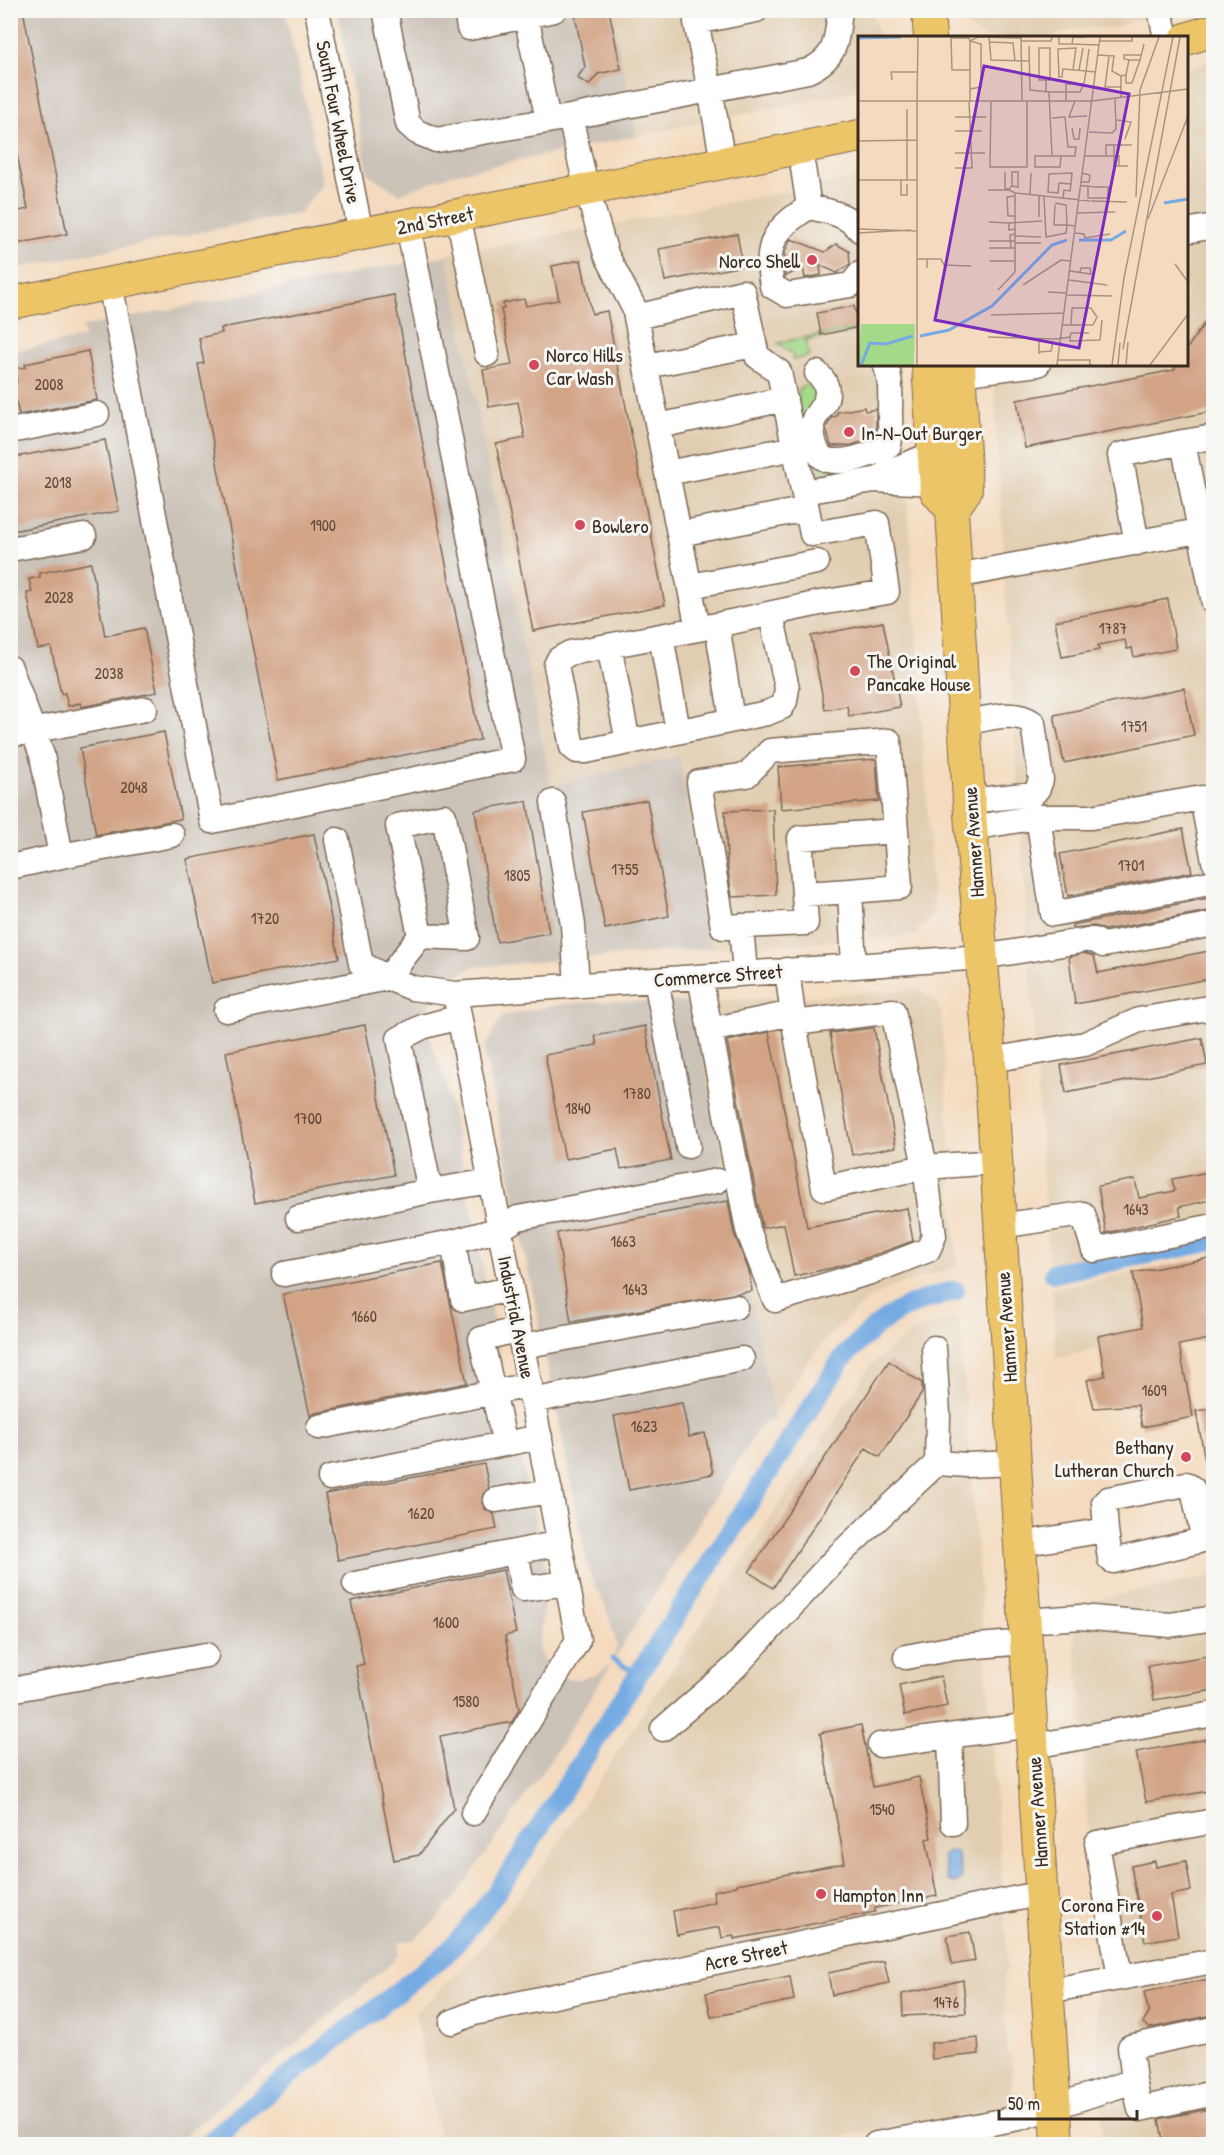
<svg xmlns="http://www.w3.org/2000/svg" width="1224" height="2155" font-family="'Patrick Hand',sans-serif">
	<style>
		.built { fill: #e1cdb1 }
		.industrial { fill: #cbc2b8 }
		.green { fill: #a4d98a; stroke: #708254; stroke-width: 1.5 }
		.water { fill: #75aae2; stroke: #586a80; stroke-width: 1.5 }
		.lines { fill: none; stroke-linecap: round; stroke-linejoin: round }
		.stream { stroke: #75aae2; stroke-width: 5 }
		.canal { stroke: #75aae2; stroke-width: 20 }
		.building { fill: #d2a385 }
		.minor-casing { stroke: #7c6856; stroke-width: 27 }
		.major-casing { stroke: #7c6856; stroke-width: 34 }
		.minor { stroke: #fff; stroke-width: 24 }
		.major { stroke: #edc569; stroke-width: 32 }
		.poi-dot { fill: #d1495b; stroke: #f6f6f2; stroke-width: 2 }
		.labels { text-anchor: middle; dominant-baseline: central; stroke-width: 6; stroke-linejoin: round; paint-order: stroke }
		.number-label { font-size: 16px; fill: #614838 }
		.street-label { font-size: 20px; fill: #3b2a1e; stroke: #f6f6f2 }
		.poi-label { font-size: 20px; fill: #3b2a1e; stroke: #f6f6f2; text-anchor: start }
		.inset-river { fill: none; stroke: #75aae2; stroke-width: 3 }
		.inset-road { fill: none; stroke: #aa947f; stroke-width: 1.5 }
		.view { fill: #7b2cbf; fill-opacity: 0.15; stroke: #7b2cbf; stroke-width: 3 }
		.inset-edge { fill: none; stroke: #3b2a1e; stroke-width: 3 }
	</style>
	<rect width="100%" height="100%" fill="#f6f6f2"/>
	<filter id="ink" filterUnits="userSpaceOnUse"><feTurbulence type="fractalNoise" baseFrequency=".0167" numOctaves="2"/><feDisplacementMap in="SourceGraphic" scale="12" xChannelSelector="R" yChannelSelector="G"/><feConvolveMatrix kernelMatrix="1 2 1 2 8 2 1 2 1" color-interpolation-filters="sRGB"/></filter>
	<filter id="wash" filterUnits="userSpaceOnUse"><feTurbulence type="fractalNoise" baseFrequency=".008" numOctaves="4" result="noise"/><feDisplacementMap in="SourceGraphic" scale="24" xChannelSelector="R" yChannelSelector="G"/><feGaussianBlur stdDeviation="1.35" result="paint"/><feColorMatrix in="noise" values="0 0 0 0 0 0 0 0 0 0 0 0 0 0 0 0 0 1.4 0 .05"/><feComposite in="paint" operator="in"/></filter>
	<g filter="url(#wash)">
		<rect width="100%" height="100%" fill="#f4dbbf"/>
		<path class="built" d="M612,11H873L878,37L860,38L859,90L637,136Z
			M964,11H1163L1113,28H1079L1048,38L982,37L965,25Z
			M1213,60V1234L1049,1267L1005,586L993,365L1186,364L1187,69Z
			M859,178L860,364L899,365L934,914L927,924L918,929L916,936L712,948L679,757L551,786L447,255Z
			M918,989L936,1001L941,1012L957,1266L894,1286L866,1301L828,1337L807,1363L774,1415L692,1002L806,997Z
			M1213,1256V1339L1101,1362L1098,1349L1056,1358L1052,1289Z
			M959,1316L1003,1891L1008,1968L1003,1976L1007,2052L1011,2056L1013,2101L1009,2108L794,2144H440L415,2013L455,1976L484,1944L547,1860L871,1365L906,1336L925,1327Z
			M1213,1576V2144H1103L1082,1716L1071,1605Z"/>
		<path class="industrial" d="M11,11H285L323,184L299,213L11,269Z
			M338,11H612L637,136L453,174L399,194L368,174Z
			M447,255L551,786L679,756L712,948L473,967L450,978L437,987L428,1008L426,1018L432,1046L446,1081L521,1459L547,1571L539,1649L544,1661L552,1672L564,1679H577L596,1675L611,1664L617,1646L607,1610L589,1573L484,1048L503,1016L562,1004L612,1001L692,1002L775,1421L764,1423L759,1428L694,1530L611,1664L555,1753L457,1895L436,1920L414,1940L399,1942V1954L392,1962L302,2039L237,2090L175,2144H11V352L85,337L82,327Z"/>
		<path class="green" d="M859,327V330L806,340L809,356L793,360L792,354L778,343Z
			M896,365H898L904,455L826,472C821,471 821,472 818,468C808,458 794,400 800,388L809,383L816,387L813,455L886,453Z"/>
		<path class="water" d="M949,1851L957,1852L962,1877C959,1883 952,1884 947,1880L943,1856Z"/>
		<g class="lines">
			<path class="stream" d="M612,1659L640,1675"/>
			<path class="canal" d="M1054,1273L1214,1241
				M208,2144L248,2108L446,1954C475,1923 498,1891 521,1856L842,1359C880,1319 900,1304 955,1291"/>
		</g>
		<g id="blocks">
			<path class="building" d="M10,10H23L67,234L10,245V213L28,209L10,120Z
				M574,10H609L621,69L598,74L589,85L577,78L585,67Z
				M737,234L743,266L665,281L659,249Z
				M791,239L825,252L836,244L849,251L850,264L837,273L820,265L821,275L805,278L803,267L785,277V252Z
				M581,260L592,314L607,311L665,605L533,631L496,444L525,438L518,402L489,407L483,370L512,365L501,309H504L503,303L524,299L526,306L559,300L552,266Z
				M394,295L480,740L278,780L198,364L204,363L199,338L222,333L221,328Z
				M854,306L859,327L821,335L817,313Z
				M1214,309V411L1025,448L1017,400L1174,370L1177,364H1186V350Z
				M88,351L97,400L19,415L12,383L17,382L14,369L26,367L25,364Z
				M864,407L865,411L876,409V436L852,445L831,446L826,428L832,417L837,416V412Z
				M105,440L119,511L12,531L10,461L16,460L15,457Z
				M91,563L105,636L144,628L157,692L81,707L80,703L68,706L65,693L61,694L51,647L38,649L27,593L32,592L29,579L40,577V573Z
				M1168,599L1176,649L1134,657L1132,648L1127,649L1125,640L1098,645L1099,650L1062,657L1055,621Z
				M883,622L900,707L849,716L847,706L825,710L811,636Z
				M1184,688L1194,735L1064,763L1054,715Z
				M164,732L181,819L96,835L80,748Z
				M876,759L879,801L781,809L778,767Z
				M647,800L669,916L605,929L583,812Z
				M527,801L549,933L497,942L475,810Z
				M773,809L776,895L732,897L727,863L725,811Z
				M1183,829L1192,872L1068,896L1060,854Z
				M314,834L339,958L212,983L187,859Z
				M1214,897V910L1105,930L1094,926L1072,928V925Z
				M1214,950V978L1075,1004L1069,957L1083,953L1094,956L1098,973Z
				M365,1025L394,1175L255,1203L226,1052Z
				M645,1026L671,1160L621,1169L617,1149L565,1159L545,1055L597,1045L595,1036Z
				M874,1028L896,1147L852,1155L830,1033Z
				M769,1032L807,1227L907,1208L913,1241L869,1257L832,1268L794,1276L784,1224L763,1228L762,1226L727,1041Z
				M1202,1038L1207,1065L1066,1093L1061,1065Z
				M1214,1171V1199L1179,1207L1181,1216L1106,1233L1098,1186L1135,1179L1139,1198L1175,1191L1172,1179Z
				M728,1201L734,1233L749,1271L752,1291L571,1322L557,1233Z
				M1214,1257V1338L1179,1345L1193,1417L1142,1427L1138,1405L1094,1408L1087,1380L1105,1376L1098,1336L1143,1327L1133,1273Z
				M442,1263L467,1383L316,1413L310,1416L283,1294Z
				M889,1361L922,1383V1393L880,1457L866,1448L773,1588L749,1572Z
				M682,1403L689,1437L705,1433L713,1474L629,1490L614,1416Z
				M1214,1408V1465L1206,1466L1196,1411Z
				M484,1464L489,1488L483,1494L482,1503L485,1509L494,1514L497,1529L338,1560L325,1494Z
				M503,1570L516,1633L505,1636L519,1709L512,1722L440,1736L454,1808L419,1855L394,1860L356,1666L364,1664L351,1601Z
				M1207,1656L1208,1663L1214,1662V1690L1154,1700L1148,1666Z
				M941,1676L947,1706L905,1715L899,1685Z
				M861,1725L873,1787L919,1777L931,1838L926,1839L937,1896L875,1908V1912L734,1939V1936L722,1938L720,1927L677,1935L673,1911L715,1902L713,1891L737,1886V1884L845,1863L820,1733Z
				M1214,1738V1790L1146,1802L1136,1752Z
				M1155,1861L1156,1867L1186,1861L1191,1891L1171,1895L1178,1936L1145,1942L1131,1866Z
				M970,1932L975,1961L952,1965L947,1936Z
				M884,1961L889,1983L832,1995L828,1973Z
				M790,1976L794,2000L711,2017L706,1993Z
				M1214,1978V2015L1150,2028L1143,2023L1149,2013L1144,1992Z
				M963,1980L966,2013L903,2016L902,1994Z
				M978,2038L979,2054L932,2059L931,2043Z
				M1214,2108V2145H1164L1159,2119Z"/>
		</g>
	</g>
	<g filter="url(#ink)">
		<use href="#blocks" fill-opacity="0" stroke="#7c6856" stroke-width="1.5"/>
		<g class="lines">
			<g class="minor-casing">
				<path id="minor" d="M317,10L361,234
					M385,10L408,124L417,132L436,140L570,117L587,190L606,254L634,308L636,317L698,629L820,603L887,592L877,523L812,534L779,372L757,356L743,292L636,317
					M466,10L469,28L554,10
					M1160,10L1166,38
					M526,16L548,120
					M570,117L808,71C838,57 836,40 840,10
					M800,148L809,207C774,228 764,245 772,286L787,295L851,285L860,274
					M723,163L712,100L696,22L756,10
					M809,207C828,211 847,214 860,230
					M458,215L487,354
					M1186,231L1214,226
					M110,283L212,821L513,759L408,225
					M646,366L754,345
					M817,373C823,379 827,384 827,393C827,407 812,414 812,427C812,436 815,451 822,457C834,468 877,454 889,445C891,433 890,424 890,412C890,395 892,381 885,364
					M959,374L1038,364
					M658,426L785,399
					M10,431L97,414
					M1214,437L1183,442L1214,603
					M667,473L795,448
					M882,476C899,466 917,462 934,452
					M804,492L874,480L935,483
					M679,534L807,509
					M1137,543L1120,455L1183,442
					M10,549L84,536
					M956,576L1214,528
					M690,586L817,562
					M717,625L732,720
					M698,629L570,653L559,659L556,665L572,747L577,751H586L767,713L782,707L785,701L787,688L771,614
					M661,636L678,731
					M609,646L628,742
					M10,668L42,755L61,856L10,867
					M965,723C986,719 1014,709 1033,723L1041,780L1038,788L1033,794L969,801
					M10,735L145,709
					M553,802L573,925L577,985
					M1038,817L1053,914L1214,882
					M971,828L1038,817H1091L1202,798L1214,861
					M337,840L361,964L388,978L412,988L455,994L982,957L1075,942
					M61,856L172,835
					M804,894L850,891
					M741,926L745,973
					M1087,940H1094L1103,945L1214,924
					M854,966L850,891L900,887L896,831L800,838L806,923L723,927L699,782L747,775L770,751L889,741L896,831
					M787,970L794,1023L893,1011L925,1167L996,1162
					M700,977L748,1230L775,1300L874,1271L928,1250L934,1236L925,1167L824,1188L794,1023
					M656,980L688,1146
					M455,994L578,1640L473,1813
					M226,1010L388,978L420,936L398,826L444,816L467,938L420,936
					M459,1017L422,1027L399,1039L430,1191L491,1181
					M710,1030L793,1013
					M990,1060L1085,1044L1139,1020L1214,1007
					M298,1218L430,1191
					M1000,1226L1083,1214L1094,1250L1214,1226
					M284,1274L453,1242
					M511,1289L463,1299L453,1242L500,1229L518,1218L717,1181
					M522,1346L735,1307
					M934,1348L938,1414L937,1463
					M532,1401L742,1359
					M319,1427L530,1385
					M505,1444L481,1339L519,1329
					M330,1478L540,1437
					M496,1500L550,1491
					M1020,1544L1106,1530L1110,1559L1113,1561L1199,1541L1203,1536L1193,1489L1186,1484L1108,1499L1104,1503L1106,1530
					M516,1552L523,1589L567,1583
					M355,1584L560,1543
					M1025,1621L1081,1617L1170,1625L1214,1618
					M906,1657L954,1648L1026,1642
					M10,1690L206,1655
					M663,1729L735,1667L840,1554L937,1463L967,1465L1015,1463
					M950,1736L953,1823
					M880,1745L1031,1725
					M1033,1746L1214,1714
					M1120,1978L1097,1843L1214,1821
					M1047,1991L1214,1961
					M452,2022L474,2013L1042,1893
					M1134,2081L1140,2109L1214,2093
					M876,2144L1019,2118L1134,2081L1130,2047L1214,2029"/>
			</g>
			<g class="major-casing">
				<path id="major" d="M928,10L930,38
					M1186,39L1214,30
					M10,303L860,136
					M928,364L936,491L952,510
					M959,364L966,490L952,510L969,801L990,1060L1057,2144"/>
			</g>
			<use href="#minor" class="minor"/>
			<use href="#major" class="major"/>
		</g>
	</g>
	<g class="poi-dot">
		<circle cx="812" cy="260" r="6"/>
		<circle cx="534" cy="365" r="6"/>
		<circle cx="849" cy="432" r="6"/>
		<circle cx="580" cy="525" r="6"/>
		<circle cx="855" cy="671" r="6"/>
		<circle cx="1186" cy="1457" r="6"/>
		<circle cx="821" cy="1894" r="6"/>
		<circle cx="1157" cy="1916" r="6"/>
	</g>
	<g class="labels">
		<g class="number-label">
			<text x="49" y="384">2008</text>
			<text x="58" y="482">2018</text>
			<text x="323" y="525">1900</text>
			<text x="59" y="597">2028</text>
			<text x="1113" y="628">1787</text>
			<text x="109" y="673">2038</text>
			<text x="1134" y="726">1751</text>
			<text x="134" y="787">2048</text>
			<text x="1131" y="865">1701</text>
			<text x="625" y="869">1755</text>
			<text x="517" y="875">1805</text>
			<text x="265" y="918">1720</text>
			<text x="637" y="1093">1780</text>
			<text x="578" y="1108">1840</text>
			<text x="308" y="1118">1700</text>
			<text x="1136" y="1209">1643</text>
			<text x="623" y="1241">1663</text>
			<text x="635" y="1289">1643</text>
			<text x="364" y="1316">1660</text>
			<text x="1154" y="1390">1609</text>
			<text x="644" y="1426">1623</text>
			<text x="421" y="1513">1620</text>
			<text x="446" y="1622">1600</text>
			<text x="466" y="1701">1580</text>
			<text x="882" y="1809">1540</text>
			<text x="946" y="2002">1476</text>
		</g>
		<g class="street-label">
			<text transform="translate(339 122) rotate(79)">South Four Wheel Drive</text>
			<text transform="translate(435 220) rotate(-11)">2nd Street</text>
			<text transform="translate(973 842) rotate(-94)">Hamner Avenue</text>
			<text transform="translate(718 975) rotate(-4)">Commerce Street</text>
			<text transform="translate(517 1317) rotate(79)">Industrial Avenue</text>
			<text transform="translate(1006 1327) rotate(-94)">Hamner Avenue</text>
			<text transform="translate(1037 1812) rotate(-94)">Hamner Avenue</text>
			<text transform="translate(746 1955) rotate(-12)">Acre Street</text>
		</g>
		<g class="poi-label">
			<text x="800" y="260" text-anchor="end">Norco Shell</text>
			<text x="546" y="354">Norco Hills<tspan x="546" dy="23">Car Wash</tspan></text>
			<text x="861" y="432">In-N-Out Burger</text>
			<text x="592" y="525">Bowlero</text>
			<text x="867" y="660">The Original<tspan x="867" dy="23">Pancake House</tspan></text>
			<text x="1174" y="1446" text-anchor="end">Bethany<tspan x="1174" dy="23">Lutheran Church</tspan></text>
			<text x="833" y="1894">Hampton Inn</text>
			<text x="1145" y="1904" text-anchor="end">Corona Fire<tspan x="1145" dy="23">Station #14</tspan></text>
		</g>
	</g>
	<g transform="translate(858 36)">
		<rect width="330" height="330" fill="#f4dbbf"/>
		<path d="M3,288H57L56,329H0Z" fill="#a4d98a"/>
		<path class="inset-river" d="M0,2L43,1M306,167L330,163M221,204H253L268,195M62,300L91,294L134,270L194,209L209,204M3,329L12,307L28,308L55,300"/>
		<path class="inset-road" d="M131,1L133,24L171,25M163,1L164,65M201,1V8H214M227,1H215L214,8L241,9M163,5H193L194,1M242,5H274V1M131,6L155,7L157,25M171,10L172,54L191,56L194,120H217L218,111H210L207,81L194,82M240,19L256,20L254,35L263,40V62M251,20L247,51H263M271,24L266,23V19H283M215,34L218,12L200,13L201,41H204L205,33L228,35L231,13M221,34L225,12M268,39V47H274L282,24M263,40L268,39L271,24H282L286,8M34,44L33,36H60M188,44H192V12H181V44H188V56M112,53L123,51V8L112,5V34H94L93,2H111L112,5L120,1L163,2M191,56H222L226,48M0,65H59L60,1M208,65V48H226L228,35L238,36M217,65L211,81L229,80M112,66V34M133,66L132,131H169V66M49,73V144M97,81H128M259,84L273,86L267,103M214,92L216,103H221L222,92M97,95H124M231,96L254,97L258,93L257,62M0,105L59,104M97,117H127M194,120H177V131H202L203,120M227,120H261V130H270M248,120V109H256M261,130H256V109H274M97,132H114L111,66M147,136V152L157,157L232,165M0,144H58M43,144V159H49V148M223,146H231L232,139L224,137M223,150H230L236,151H250V162H230V150M130,154H150L154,150V136H160V151L154,150M172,159L173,137M186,161L188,201L208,197L209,189H196L197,169M278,161L282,54L301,1M205,163L206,154L212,155L213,148L201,147L200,157L190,156L191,138L214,137L213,148M233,165L269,166M197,167L208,169L209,189L217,190M220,177L257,176M157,180H150L149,161L157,160M181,181V160M290,183L330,80M131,186L151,187M0,193L59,195M157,193L151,194V187L184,185M0,197L53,194M217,197L226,198L227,202L252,198M157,200L183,201M131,205H157M157,207H183M131,212H157M153,212L152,199L157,198M59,223H69V232M69,223H83L86,229L113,230M132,225H157M317,228L330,246M212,235L233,238L232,232H223L222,236M211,244L249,249M165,249L203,224L212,225M140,254L157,236V157M190,256L208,257M209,259L254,260M133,279L206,277M205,289H235L239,281L233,272H214L213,289M130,301L198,303L212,301L213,297H231M212,301V305L242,304L244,284M265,313L322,1M181,316L193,315L195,306L181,305V318M200,324H232V329M59,329V65H234L330,53M199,329L242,1M254,329L266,242L315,1M260,329L262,307M268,329L270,306M292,329L330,278"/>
		<path class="view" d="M126,30L271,58L221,312L77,284Z"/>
		<rect width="330" height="330" class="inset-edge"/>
	</g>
	<rect width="1224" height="2155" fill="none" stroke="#f6f6f2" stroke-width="36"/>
	<path d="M999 2110v9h138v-9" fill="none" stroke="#3b2a1e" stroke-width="3"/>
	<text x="1008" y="2110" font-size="18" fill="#3b2a1e" stroke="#f6f6f2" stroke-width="4.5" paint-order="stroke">50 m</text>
</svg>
